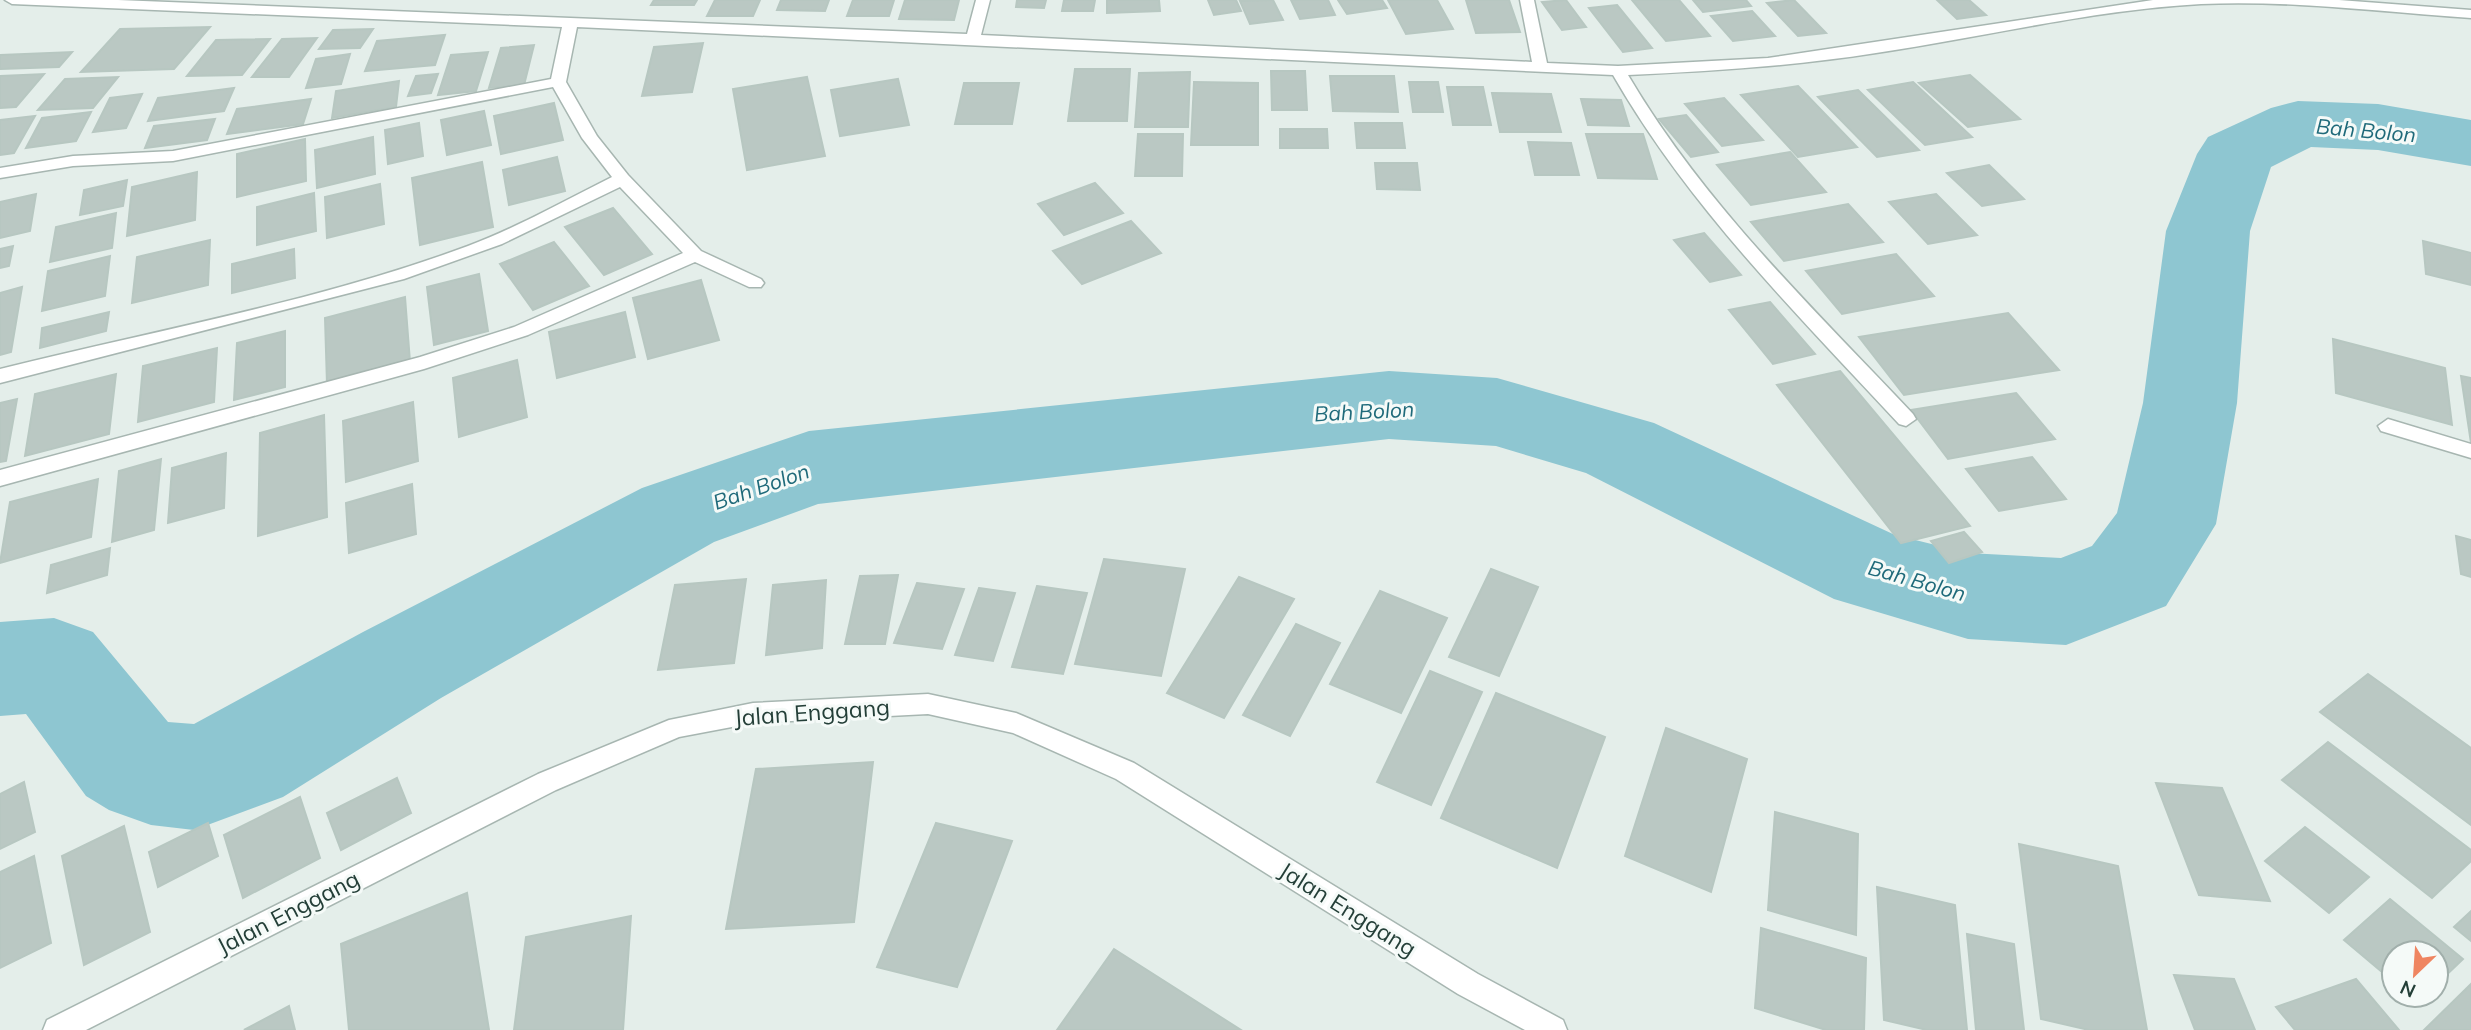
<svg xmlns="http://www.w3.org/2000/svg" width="2471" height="1030" font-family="Mulish,sans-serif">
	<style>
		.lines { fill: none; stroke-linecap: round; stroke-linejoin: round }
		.river { fill: #8ec6d1; fill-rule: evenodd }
		.building { fill: #bac8c3; stroke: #b7c7c1; stroke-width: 2 }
		.street-casing { stroke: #a7b6b1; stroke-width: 3 }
		.street { fill: #fff; fill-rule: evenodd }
		.labels { text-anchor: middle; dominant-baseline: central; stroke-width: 6; stroke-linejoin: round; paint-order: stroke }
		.water-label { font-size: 21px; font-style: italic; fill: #1f6a7a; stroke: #f5faf8 }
		.near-street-label { font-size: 23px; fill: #243f38; stroke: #f5faf8 }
	</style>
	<rect width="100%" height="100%" fill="#e4eeea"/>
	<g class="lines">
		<path class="river" d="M2298,101L2378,104L2471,120V166L2378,150L2311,147L2271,167L2250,231L2237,403L2216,524L2166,606L2066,645L1968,639L1834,599L1586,473L1496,446L1389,439L818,504L714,542L441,698L283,797L194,830L151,825L109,810L86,796L26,714L0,716V622L54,618L93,632L168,722L194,724L363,632L642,488L809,431L1389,371L1497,378L1654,423L1895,535L1968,553L2061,558L2092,546L2117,513L2143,403L2166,231L2197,154L2208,137L2271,108Z"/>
	</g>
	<path class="building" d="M654,0H697L694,5H651Z
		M715,0H760L753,16H707Z
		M781,0H829L825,11L777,10Z
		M853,0H894L889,16H847Z
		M905,0H959L954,20L899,19Z
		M1017,0H1046L1044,8L1016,7Z
		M1064,0H1095L1093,11H1062Z
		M1107,0H1159L1160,11L1107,13Z
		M1208,0H1236L1241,11L1214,15Z
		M1273,0L1283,20L1250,24L1240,1Z
		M1291,0H1328L1335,15L1300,19Z
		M1338,0H1382L1387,8L1347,14Z
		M1388,0H1437L1453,29L1406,34Z
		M1466,0H1509L1520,32L1476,33Z
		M1566,0L1586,27L1562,30L1542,2Z
		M1632,0H1679L1710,36L1666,41Z
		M1693,0H1746L1751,6L1703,12Z
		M1794,0L1826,33L1798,36L1767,3Z
		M1937,0H1969L1986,15L1957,19Z
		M1617,5L1652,48L1623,52L1589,8Z
		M1752,11L1775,36L1733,41L1711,16Z
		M210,27L174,69L81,72L120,29Z
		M373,29L360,48L319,49L333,30Z
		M445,35L435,65L365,71L377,41Z
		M317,38L289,77H252L282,39Z
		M270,39L242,75L187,76L216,40Z
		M703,43L692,92L642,96L654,47Z
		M534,45L524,85L489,88L501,48Z
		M72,52L59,67L0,69V55Z
		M488,52L476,91L438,95L451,55Z
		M350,54L341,84L306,88L316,59Z
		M1075,69H1130L1127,121H1068Z
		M1271,71H1305L1307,110H1272Z
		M1190,72L1188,127H1135L1139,73Z
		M44,74L16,107L0,108V76Z
		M438,74L431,93L408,96L416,76Z
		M1970,75L2020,119L1968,127L1919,83Z
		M1330,76H1394L1398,112L1333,111Z
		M118,77L93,108L38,110L65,79Z
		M807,77L825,156L747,170L733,89Z
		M898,79L909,125L840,136L831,90Z
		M399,81L396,107L332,118L336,91Z
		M1194,82L1258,83V145H1191Z
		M1409,82H1438L1443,112H1413Z
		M1913,82L1972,137L1925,145L1868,90Z
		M964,83H1019L1012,124H955Z
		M1798,86L1857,147L1798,157L1741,95Z
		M1447,87H1483L1491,125H1453Z
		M234,88L224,111L148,121L158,98Z
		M1858,90L1919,150L1877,157L1818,97Z
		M1492,93L1551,94L1561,132H1500Z
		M142,94L126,128L93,132L110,98Z
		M1724,98L1763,140L1722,146L1685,104Z
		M311,99L303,124L227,134L237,109Z
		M1581,99L1621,100L1629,126L1588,125Z
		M554,103L563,140L501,154L494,116Z
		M484,111L491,145L447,155L441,120Z
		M91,112L76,141L26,148L42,118Z
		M1686,115L1718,152L1691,157L1659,119Z
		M35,116L14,153L0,155V120Z
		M215,119L207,140L145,148L154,126Z
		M419,123L423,156L388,164L385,130Z
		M1355,123H1402L1405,148H1357Z
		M1280,129H1327L1328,148H1280Z
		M1138,134H1183L1182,176H1135Z
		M1586,134H1643L1657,179L1598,178Z
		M373,137L375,174L317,188L315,150Z
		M305,139L306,181L237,197V154Z
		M1528,142L1571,143L1579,175H1535Z
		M1790,152L1826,192L1751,205L1717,165Z
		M557,157L565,191L509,205L503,170Z
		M482,162L493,227L420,245L412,178Z
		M1375,163H1417L1420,190L1377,189Z
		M1989,165L2024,199L1982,206L1947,173Z
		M197,172L195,220L127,236L132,187Z
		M127,180L123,206L80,215L84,190Z
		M1095,183L1123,213L1064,235L1038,204Z
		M380,184L384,224L327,238L325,197Z
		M314,193L316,231L257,245V207Z
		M36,194L30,231L0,238V202Z
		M1936,194L1977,235L1928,244L1889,202Z
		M1848,204L1883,242L1784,261L1751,222Z
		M613,208L652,254L604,275L565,227Z
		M116,213L112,248L50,262L56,227Z
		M1131,221L1161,253L1082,284L1053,251Z
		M1704,233L1741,275L1710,282L1674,240Z
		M210,240L208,285L132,303L137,257Z
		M2423,241L2471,253V285L2426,274Z
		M554,242L589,286L533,310L500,264Z
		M13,246L9,266L0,268V249Z
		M294,249L295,278L232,293V264Z
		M1896,254L1934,296L1842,314L1806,271Z
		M110,256L105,296L42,311L48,271Z
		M479,274L488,331L434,345L427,287Z
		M701,280L719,340L648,359L633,298Z
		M22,287L11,352L0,355V293Z
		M405,297L410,362L327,384L325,318Z
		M1770,302L1815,354L1773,364L1729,310Z
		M109,312L106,331L40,348L42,328Z
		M625,312L635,357L557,378L549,332Z
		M2008,313L2059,370L1904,395L1859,337Z
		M285,331V387L234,400L237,343Z
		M2333,339L2445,368L2452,425L2336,393Z
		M217,348L214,402L138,422L143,366Z
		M517,360L527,417L459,437L453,378Z
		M1840,371L1970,526L1901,543L1777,385Z
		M116,374L109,434L25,456L35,394Z
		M2461,376L2471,378V443Z
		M2016,393L2055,439L1948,459L1911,410Z
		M17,399L6,461L0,462V403Z
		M413,402L418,461L346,482L343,421Z
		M324,415L327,517L258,536L260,433Z
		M226,453L224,508L168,523L172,468Z
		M2032,457L2066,499L1999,511L1966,469Z
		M161,459L154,530L112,542L119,471Z
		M98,479L91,537L0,563L10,502Z
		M412,484L416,534L349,553L346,503Z
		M1964,532L1982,552L1949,563L1931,541Z
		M2456,536L2471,540V577L2461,574Z
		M110,548L107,575L47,593L51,565Z
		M1104,559L1185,569L1161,676L1075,664Z
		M1491,569L1538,587L1499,676L1449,657Z
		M898,575L885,644H845L860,576Z
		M1239,577L1294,599L1224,718L1167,693Z
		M746,579L734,663L658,670L675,585Z
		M826,580L822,648L766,655L773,585Z
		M917,583L964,589L942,649L894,643Z
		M1037,586L1087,593L1063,674L1012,667Z
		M979,588L1015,593L993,661L955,655Z
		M1380,591L1447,618L1401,713L1330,684Z
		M1296,624L1340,643L1290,736L1243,715Z
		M1430,671L1482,692L1431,805L1377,782Z
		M2368,674L2471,748V825L2320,712Z
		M1496,693L1605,737L1557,868L1441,818Z
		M1666,728L1747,759L1711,892L1625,856Z
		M2328,742L2471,850V861L2432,898L2282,780Z
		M873,762L854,922L726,929L756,769Z
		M397,778L411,813L341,850L327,813Z
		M24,782L35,832L0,849V794Z
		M2156,783L2222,788L2270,901L2199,895Z
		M300,797L320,858L243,898L224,835Z
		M1775,812L1858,834L1856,935L1768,910Z
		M208,823L218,856L158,887L149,852Z
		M936,823L1012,841L957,987L877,967Z
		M124,826L150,932L84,965L62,856Z
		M2305,827L2369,877L2329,913L2265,861Z
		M2019,844L2118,866L2147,1030H2089L2041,1019Z
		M34,856L51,943L0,968V872Z
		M1877,887L1955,905L1967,1030H1927L1884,1020Z
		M467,893L489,1030H349L341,944Z
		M2390,899L2463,959L2436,985V953H2394V982L2344,940Z
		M2471,911V941L2454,927Z
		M631,916L623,1030H514L526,937Z
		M1761,928L1866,958L1864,1030H1826L1755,1008Z
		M1967,934L2014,944L2024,1030H1976Z
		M1114,949L1241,1030H1057Z
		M2174,975L2234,979L2255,1030H2195Z
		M2356,979L2399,1030H2295L2276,1007Z
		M2471,984V1030H2424Z
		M289,1006L295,1030H244Z"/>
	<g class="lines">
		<g class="street-casing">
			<path id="street" d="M5,0H118L967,34L976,0H990L981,35L1532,62L1520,0H1534L1547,63L1618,66L1768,58L2153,0H2339L2471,10V18C2382,12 2291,0 2201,4C2092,10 1984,37 1876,53C1794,66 1711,71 1628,75C1704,204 1811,306 1913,414L1916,419L1906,426L1899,424C1796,313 1689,207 1613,75L577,27L566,82L597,136L628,175L701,251L761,279L764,283L761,287H749L695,262L528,335L424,369L0,486V470L420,357L514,327L683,253L620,187L502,244L404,279L0,383V369C155,330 317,302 468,246C518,227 564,201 612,177L582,138L553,87L173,161L73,166L0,178V168L73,156L173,151L551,79L562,27L12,4Z
				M2388,419L2471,444V458L2381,431L2378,426Z
				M928,694L1016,713L1134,763L1478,974L1563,1020L1567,1030H1525L1458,994L1116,779L1013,733L928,714L753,723L679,737L556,790L86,1030H43L47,1020L538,774L669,720L753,703Z"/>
		</g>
		<use href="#street" class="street"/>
	</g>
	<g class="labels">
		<g class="water-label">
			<text transform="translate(2366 130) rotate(5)">Bah Bolon</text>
			<text transform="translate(1364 411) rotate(-3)">Bah Bolon</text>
			<text transform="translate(761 486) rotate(-19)">Bah Bolon</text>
			<text transform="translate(1917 580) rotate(16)">Bah Bolon</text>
		</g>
		<g class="near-street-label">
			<text transform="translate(812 712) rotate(-4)">Jalan Enggang</text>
			<text transform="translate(1348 909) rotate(32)">Jalan Enggang</text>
			<text transform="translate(288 912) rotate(-27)">Jalan Enggang</text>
		</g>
	</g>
	<g transform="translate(2415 974) rotate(205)"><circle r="33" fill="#f5faf8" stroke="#a1afab" stroke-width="2"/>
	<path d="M0-5L12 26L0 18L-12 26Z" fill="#ef8561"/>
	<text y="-10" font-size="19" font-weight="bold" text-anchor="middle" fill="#243f38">N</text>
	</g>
</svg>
